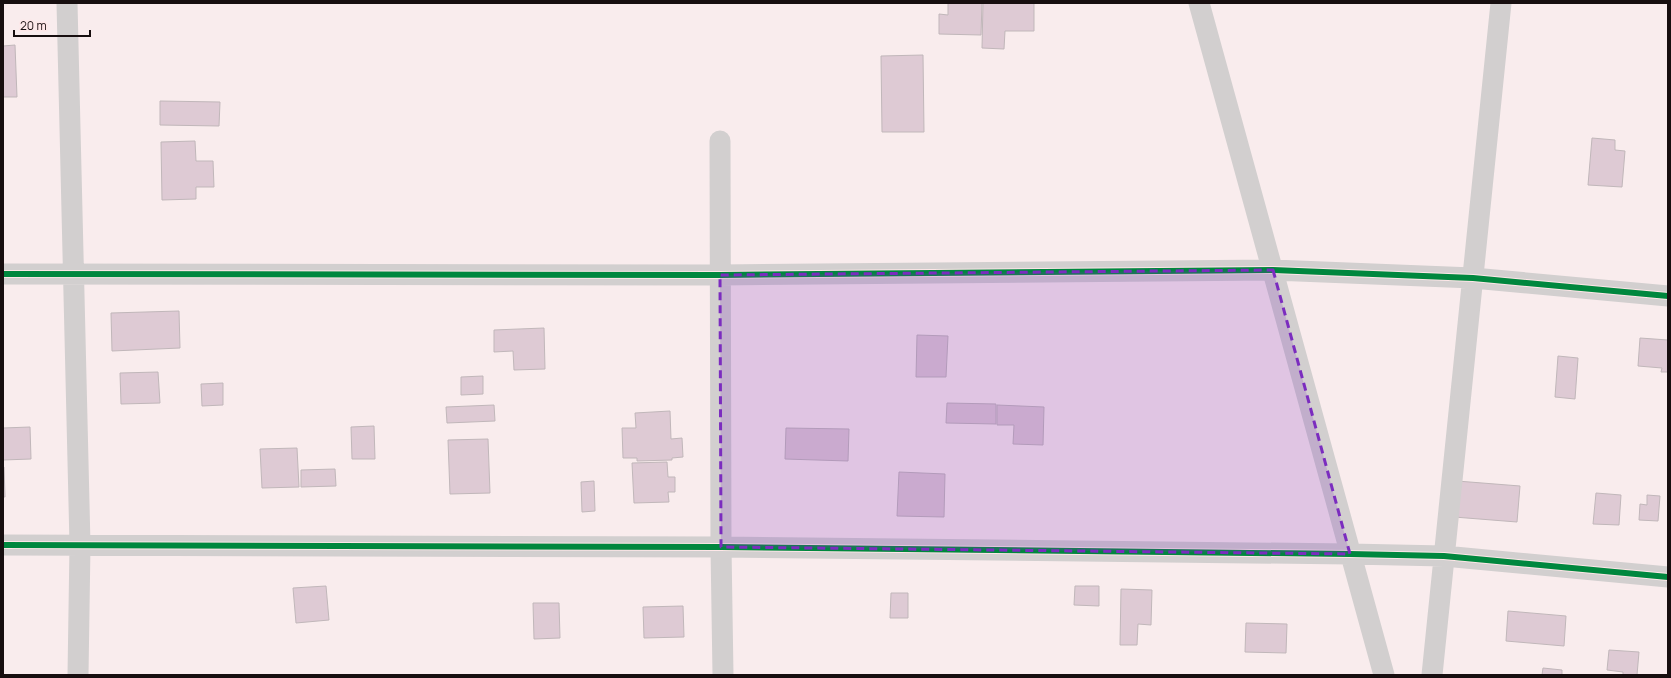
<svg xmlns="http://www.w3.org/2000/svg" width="1671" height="678" font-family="Manrope,sans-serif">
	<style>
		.building { fill: #decad4; stroke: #c1b7ba }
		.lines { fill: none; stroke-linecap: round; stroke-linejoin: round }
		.street { stroke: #d2cfcf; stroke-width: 21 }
		.cycleway-casing { stroke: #fee7e8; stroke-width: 8 }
		.cycleway { stroke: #00873e; stroke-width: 6 }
		.marked { fill: #7b2cbf; fill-opacity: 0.2; stroke: #7b2cbf; stroke-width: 3; stroke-dasharray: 8 5; stroke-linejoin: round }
	</style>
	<rect width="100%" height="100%" fill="#f9eced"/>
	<path class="building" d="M948,3H982L981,35L939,34V14L948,15Z
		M983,3H1034V31H1005L1004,49L982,48Z
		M15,45L17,97H3V46Z
		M923,55L924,132H882L881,56Z
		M160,101L220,102L219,126L160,125Z
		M1592,138L1615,140V150L1625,151L1622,187L1588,185Z
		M195,141L196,161H213L214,187H196V199L162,200L161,142Z
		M179,311L180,348L112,351L111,313Z
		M544,328L545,369L514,370L513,351L494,352V330Z
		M917,335L948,336L946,377H916Z
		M1640,338L1668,340V372H1661L1662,368L1638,366Z
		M1558,356L1578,358L1575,399L1555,397Z
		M158,372L160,403L121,404L120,373Z
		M483,376V394L461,395V377Z
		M223,383V405L202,406L201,384Z
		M947,403L996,404V424L946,423Z
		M494,405L495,421L447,423L446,407Z
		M997,405L1044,407L1043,445L1013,444L1014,425H997Z
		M670,411L671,439L682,438L683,457L672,458V460L637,461V458H623L622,428H636L635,413Z
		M374,426L375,459H352L351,427Z
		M30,427L31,459L3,460V428Z
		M786,428L849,429L848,461L785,459Z
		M488,439L490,493L450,494L448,440Z
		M297,448L299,487L262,488L260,449Z
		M667,462L668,477H675V492H668L669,502L634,503L632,463Z
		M3,467H4L5,497H3Z
		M335,469L336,486L301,487V470Z
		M899,472L945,474L944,517L897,516Z
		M594,481L595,511L582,512L581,482Z
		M1457,481L1520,486L1517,522L1454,517Z
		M1596,493L1621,495L1619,525L1593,524Z
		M1647,495L1660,496L1658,521L1639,520L1640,504L1647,505Z
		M326,586L329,620L296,623L293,588Z
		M1075,586H1099V606L1074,605Z
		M1121,589L1152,590L1151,625L1138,624L1137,645H1120Z
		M891,593H908V618H890Z
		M533,603H559L560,638L534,639Z
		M683,606L684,637L644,638L643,607Z
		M1508,611L1566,616L1564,646L1506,641Z
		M1246,623L1287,624L1286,653L1245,652Z
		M1609,650L1639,652L1637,675H1623V672L1607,670Z
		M1543,668L1562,670V675H1542Z"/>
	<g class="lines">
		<path class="street" d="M67,3L80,545L78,675
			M1199,3L1384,675
			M720,141L721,547L723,675
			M3,274L720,275L1273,270L1473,278L1668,296
			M3,545L721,547L1350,554L1444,556L1668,577
			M1432,675L1501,3"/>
		<g class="cycleway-casing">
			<path id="cycleway" d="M3,274L720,275L1273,270L1473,278L1668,296
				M3,545L721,547L1350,554L1444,556L1668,577"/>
		</g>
		<use href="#cycleway" class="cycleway"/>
	</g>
	<path class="marked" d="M1273,270L1350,554L721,547L720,275Z"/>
	<rect width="1671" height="678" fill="none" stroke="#170e0f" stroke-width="8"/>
	<path d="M14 30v6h76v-6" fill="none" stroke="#170e0f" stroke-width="2"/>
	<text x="20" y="30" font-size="12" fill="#170e0f" stroke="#fee7e8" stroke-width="3" paint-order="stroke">20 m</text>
</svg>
